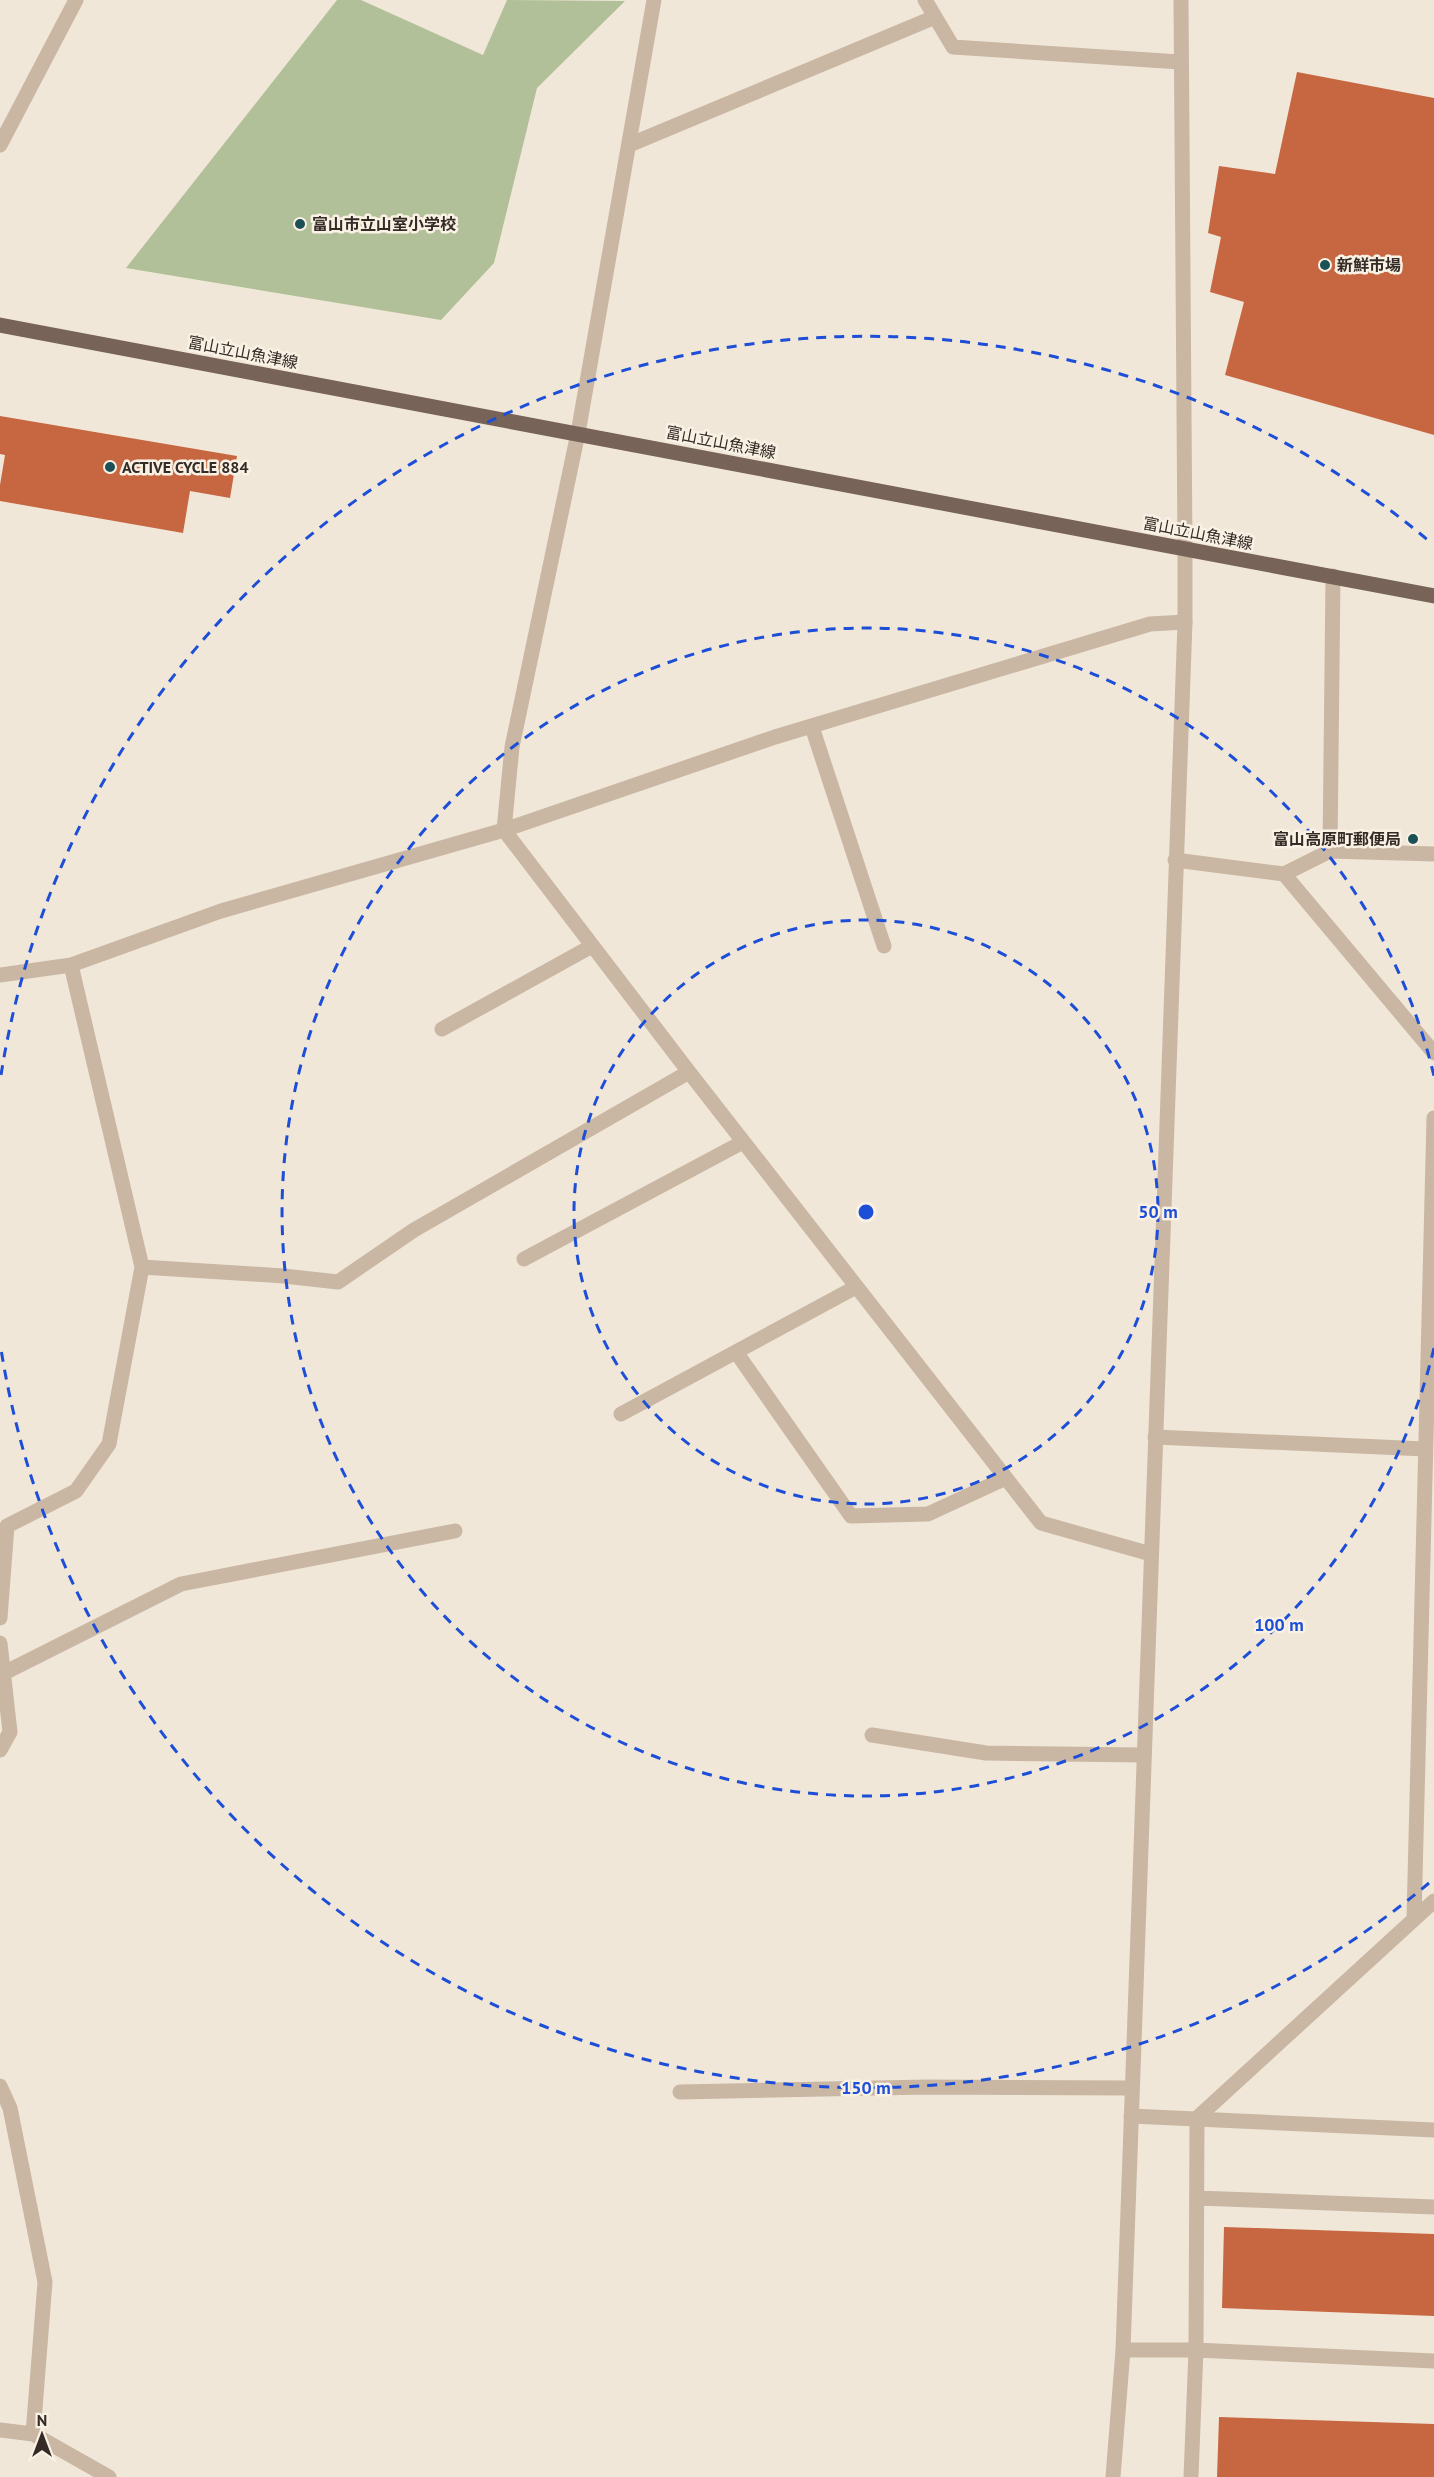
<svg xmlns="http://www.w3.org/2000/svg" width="1434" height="2477" font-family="'PT Sans','Noto Sans JP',sans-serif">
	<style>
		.green { fill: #b1c098 }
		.building { fill: #c76741 }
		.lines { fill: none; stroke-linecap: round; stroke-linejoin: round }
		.service { stroke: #c9b7a4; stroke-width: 15 }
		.minor { stroke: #c9b7a4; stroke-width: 15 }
		.tertiary { stroke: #c9b7a4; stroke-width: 15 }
		.primary { stroke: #776357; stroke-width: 15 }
		.ring { fill: none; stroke: #1d4ed8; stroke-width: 3; stroke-dasharray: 10 8 }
		.poi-dot { fill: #1b5056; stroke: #f9f1e4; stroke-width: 2 }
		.labels { text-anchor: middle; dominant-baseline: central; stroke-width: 5; stroke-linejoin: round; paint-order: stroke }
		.poi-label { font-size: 16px; font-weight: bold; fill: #352b26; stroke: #f9f1e4; text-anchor: start }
		.street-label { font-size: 16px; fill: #352b26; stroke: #f9f1e4 }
		.centre { fill: #1d4ed8; stroke: #f9f1e4; stroke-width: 3 }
		.ring-label { font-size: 18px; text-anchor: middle; font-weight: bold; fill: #1d4ed8; stroke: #f9f1e4; stroke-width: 5; stroke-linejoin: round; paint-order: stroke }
	</style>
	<rect width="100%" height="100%" fill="#f1e7d8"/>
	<path class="green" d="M337,0H361L483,55L507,0L625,1L537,88L494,263L441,320L126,268Z"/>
	<path class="building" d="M1297,72L1434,98V435L1225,375L1244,302L1210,292L1221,237L1208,233L1219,166L1275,174Z
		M0,416L237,456L230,498L190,491L183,533L0,501V485L5,455L0,454Z
		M1224,2227L1434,2234V2316L1222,2308Z
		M1219,2417L1434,2424V2477H1217Z"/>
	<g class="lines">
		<path class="service" d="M1155,1437L1425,1449"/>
		<path class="minor" d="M654,0L578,433L512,747L504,830L689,1072L1041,1523L1151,1554
			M925,0L953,47L1180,62
			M1181,0L1185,549
			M0,145L76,0
			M629,145L935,17
			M812,727L884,946
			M1330,851L1333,576
			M1175,860L1284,874L1434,1053
			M1284,874L1330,851L1434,854
			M0,975L71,965L221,911L504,830L775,737L1150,624L1185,622
			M442,1029L592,946
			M524,1259L743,1142
			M142,1267L284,1276L338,1282L414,1230L689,1072
			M736,1352L851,1516L928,1514L1006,1478
			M621,1414L856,1287
			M0,1618L7,1526L76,1491L109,1444L142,1267L71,965
			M0,1643L10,1732L0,1750
			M4,1673L181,1584L455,1531
			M872,1735L986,1753L1144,1755
			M1414,1919L1434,1118
			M0,2086L10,2108L45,2282L33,2434
			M680,2092L927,2087L1132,2088
			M1131,2116L1434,2130
			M1197,2198L1434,2207
			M1123,2350H1196L1434,2361
			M0,2430L33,2434L109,2477
			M1191,2477L1196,2350L1197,2118L1434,1901"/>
		<path class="tertiary" d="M1113,2477L1123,2350L1185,622V549"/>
		<path class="primary" d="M0,325L1434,596"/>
	</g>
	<g class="ring">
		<circle cx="866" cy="1212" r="292"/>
		<path d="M1434 1348A584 584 0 1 1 1434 1076"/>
		<path d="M1429 1883A876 876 0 0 1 1 1349M1 1075A876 876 0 0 1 1429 541"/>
	</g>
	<g class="poi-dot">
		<circle cx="300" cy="224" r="6"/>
		<circle cx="1325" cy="265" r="6"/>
		<circle cx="110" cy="467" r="6"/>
		<circle cx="1413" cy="839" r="6"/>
	</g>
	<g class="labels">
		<g class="poi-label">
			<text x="312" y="224">富山市立山室小学校</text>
			<text x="1337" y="265">新鮮市場</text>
			<text x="122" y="467">ACTIVE CYCLE 884</text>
			<text x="1401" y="839" text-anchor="end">富山高原町郵便局</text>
		</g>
		<g class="street-label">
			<text transform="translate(243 352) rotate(11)">富山立山魚津線</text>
			<text transform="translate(721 442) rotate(11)">富山立山魚津線</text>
			<text transform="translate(1198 533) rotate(11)">富山立山魚津線</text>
		</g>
	</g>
	<circle cx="866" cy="1212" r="9" class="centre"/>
	<g class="ring-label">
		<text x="1158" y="1218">50 m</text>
		<text x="1279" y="1631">100 m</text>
		<text x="866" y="2094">150 m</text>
	</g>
	<g transform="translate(42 2435)" stroke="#f9f1e4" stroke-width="4.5" paint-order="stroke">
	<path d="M0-4.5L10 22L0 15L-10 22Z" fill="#352b26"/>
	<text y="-9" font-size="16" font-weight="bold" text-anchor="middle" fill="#352b26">N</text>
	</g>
</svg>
